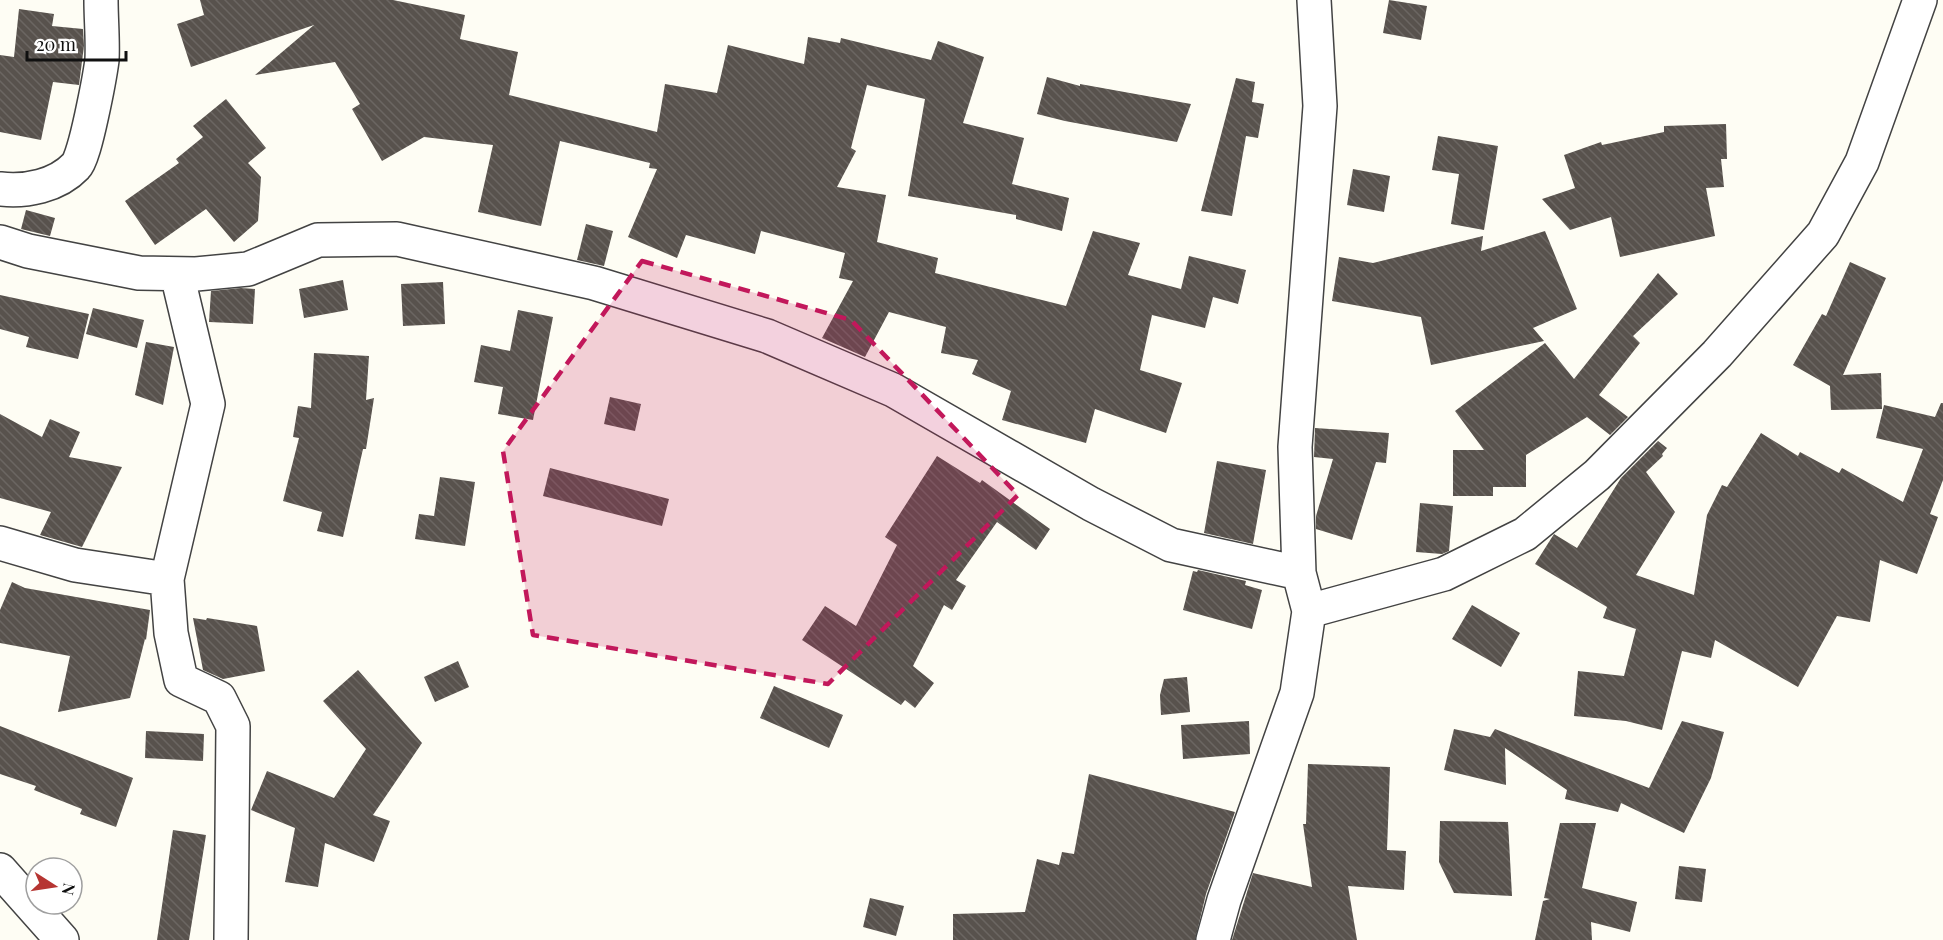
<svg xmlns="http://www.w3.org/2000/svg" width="1943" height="940" font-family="'Playfair Display',serif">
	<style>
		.building { fill: url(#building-back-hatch) }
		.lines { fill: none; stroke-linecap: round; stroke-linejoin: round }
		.street-casing { stroke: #434343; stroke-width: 36 }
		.street { stroke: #fff; stroke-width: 33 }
		.marked { fill: #c2185b; fill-opacity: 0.2; stroke: #c2185b; stroke-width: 4.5; stroke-dasharray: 12 8; stroke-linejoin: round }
	</style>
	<defs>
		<pattern id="building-back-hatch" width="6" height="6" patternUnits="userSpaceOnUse" patternTransform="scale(1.5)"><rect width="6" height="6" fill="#58524d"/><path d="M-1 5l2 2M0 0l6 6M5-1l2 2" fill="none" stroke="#6b6662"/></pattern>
	</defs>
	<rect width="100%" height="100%" fill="#fefdf4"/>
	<path class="building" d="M200,0H393L465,15L460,39L518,52L509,95L657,132L665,84L717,93L728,45L804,64L808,37L840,43L841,38L931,60L938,41L984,57L963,123L1024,138L1012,184L1069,198L1062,231L1016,219V215L908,196L925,99L867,85L851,148L856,151L837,187L886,195L877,242L938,258L935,273L1066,306L1093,231L1140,243L1128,275L1181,289L1189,256L1246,270L1238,304L1213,297L1205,328L1152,315L1140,370L1182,383L1166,433L1095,409L1086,443L1002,420L1011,391L972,374L978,360L941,353L946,327L889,312L865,357L822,338L853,281L839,278L845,253L761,231L755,254L686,235L677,258L628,237L657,169L649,168L650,163L560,141L541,226L478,212L493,145L424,137L382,161L352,109L360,104L335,62L255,75L314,25L191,67L177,24L204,15Z
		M1389,0L1427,6L1421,40L1383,33Z
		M19,9L54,14L52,26L83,29L84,46L79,85L53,82L41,140L0,132V55L14,57Z
		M1047,77L1080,86V84L1191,104L1177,142L1065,121L1037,114Z
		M1236,78L1255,82L1252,102L1264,104L1258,138L1246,136L1232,216L1201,211Z
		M226,99L266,148L248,163L261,177L258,221L234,242L206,209L155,245L125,201L179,163L176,159L203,137L193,126Z
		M1726,124L1727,159H1721L1724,187L1706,188L1715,236L1620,257L1611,217L1570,230L1542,199L1575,188L1564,155L1601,142L1602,145L1664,132V126Z
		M1438,136L1498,146L1484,230L1451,224L1459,174L1432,170Z
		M1353,169L1390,176L1384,212L1347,205Z
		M26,210L55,218L50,236L21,229Z
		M586,224L613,231L604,266L577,260Z
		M1545,231L1577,309L1533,328L1544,341L1431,365L1421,317L1332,301L1339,257L1373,263L1483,236L1481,251Z
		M1850,262L1886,278L1843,375L1881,373L1882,409L1831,410L1830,386L1793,365L1822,314L1826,316Z
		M1658,273L1678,294L1633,336L1640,343L1599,395L1628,417L1610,435L1587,417L1526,455V487H1493V496H1453V450H1484L1455,411L1545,343L1574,379Z
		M343,280L348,310L304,318L299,289Z
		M443,282L445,324L403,326L401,284Z
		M241,288L255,289L253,324L209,322L211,291Z
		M0,295L89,314L78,359L26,347L29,337L0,329Z
		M93,308L144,320L137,348L86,334Z
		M518,310L553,317L533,420L498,414L503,387L474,382L481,345L510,351Z
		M146,342L174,347L163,405L135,395Z
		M314,353L369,356L366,400L374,398L366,449H363L343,537L317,531L322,512L283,501L299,438L293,437L298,406L311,408Z
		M610,397L641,404L635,431L604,424Z
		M1941,403H1943V480L1930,514L1938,517L1917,574L1880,560L1870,622L1837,616L1798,687L1715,640L1711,658L1682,651L1662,730L1626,721L1574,716L1578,671L1624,676L1636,629L1603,618L1607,607L1535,564L1554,534L1577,548L1621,478L1658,441L1667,448L1662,454L1663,456L1646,472L1675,512L1636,575L1694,595L1707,515L1722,485L1727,487L1761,433L1798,456L1800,452L1839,473L1842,468L1903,502L1923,449L1876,438L1884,405L1935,417Z
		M0,414L42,437L50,419L80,432L69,457L122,467L82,547L40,535L51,512L0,498Z
		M1315,428L1389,433L1386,463L1376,462L1352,540L1316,529V516L1333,459L1314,457Z
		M937,456L980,483L982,480L1050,529L1036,550L997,522L956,580L966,586L952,610L944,605L913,666L934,683L915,708L905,700L901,705L802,640L825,606L856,626L897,545L885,537Z
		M1217,461L1266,470L1253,544L1204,533Z
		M550,468L669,499L662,526L543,496Z
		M440,477L475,482L465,546L415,539L419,514L434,516Z
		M1420,503L1453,506L1449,551L1442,554L1416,552Z
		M1198,570L1246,581L1245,585L1262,590L1252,629L1183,610L1193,571L1197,572Z
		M12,582L25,588L150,610L146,640L145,639L130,698L58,712L70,656L0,643V610Z
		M1472,605L1520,633L1501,667L1452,639Z
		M193,618L206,620L207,618L257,626L265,671L223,679L203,670Z
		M458,661L469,687L435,702L424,677Z
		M358,670L422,743L373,815L390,821L374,862L325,843L318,887L285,882L295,828L251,810L267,771L334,798L366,749L323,701Z
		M1187,677L1190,712L1161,715L1160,695L1164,679Z
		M774,686L843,715L829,748L760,718Z
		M1249,721L1250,754L1183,759L1181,725Z
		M1682,721L1724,732L1711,778L1684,833L1621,803L1618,812L1565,799L1567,790L1505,748L1506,785L1444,770L1454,729L1490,737L1495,729L1649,788Z
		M0,726L133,778L116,827L80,814L82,809L34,790L36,786L0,774Z
		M146,731L204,734L203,761L145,758Z
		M1308,764L1390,767L1387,850L1406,851L1404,890L1348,886L1357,940H1232L1253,873L1312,887L1303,824H1306Z
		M1089,774L1235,812L1206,894L1195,940H953V914L1025,912L1037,859L1059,865L1062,852L1074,854Z
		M1440,821L1508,822L1512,896L1454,893L1439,862Z
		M1560,823H1596L1582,888L1637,902L1630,932L1591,922L1592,940H1535L1543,901L1550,899L1544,898Z
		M173,830L206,835L189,940H157Z
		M1679,866L1706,869L1702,902L1675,899Z
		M870,898L904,906L896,936L863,927Z"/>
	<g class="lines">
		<g class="street-casing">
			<path id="street" d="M0,189C26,192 57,186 76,166C85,158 100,75 102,60C103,40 101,20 101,0
				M0,242L28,251L139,273L196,274L248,269L318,240L397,239L594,283L767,336L893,390L1091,504L1171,545L1299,573
				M177,274L208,404L167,579L171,633L181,680L219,698L233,726L231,940
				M0,543L75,565L167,579
				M1309,611L1444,574L1525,534L1597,475L1717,354L1823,234L1862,162L1920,0
				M0,870L62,940
				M1213,940L1224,900L1297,693L1309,611L1299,573L1295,447L1320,106L1314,0"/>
		</g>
		<use href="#street" class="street"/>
	</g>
	<path class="marked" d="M642,261L851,320L1018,495L828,684L533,635L503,451Z"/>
	<g transform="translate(54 886) rotate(102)"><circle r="28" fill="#ffffff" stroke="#9f9f9f" stroke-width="1.5"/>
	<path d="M0-4.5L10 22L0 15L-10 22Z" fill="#b63532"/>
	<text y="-9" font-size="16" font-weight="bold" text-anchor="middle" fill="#101010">N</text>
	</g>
	<path d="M27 51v9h99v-9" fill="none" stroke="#101010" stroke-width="3"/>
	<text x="36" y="51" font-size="18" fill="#101010" stroke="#ffffff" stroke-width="4.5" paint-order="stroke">20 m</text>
</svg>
